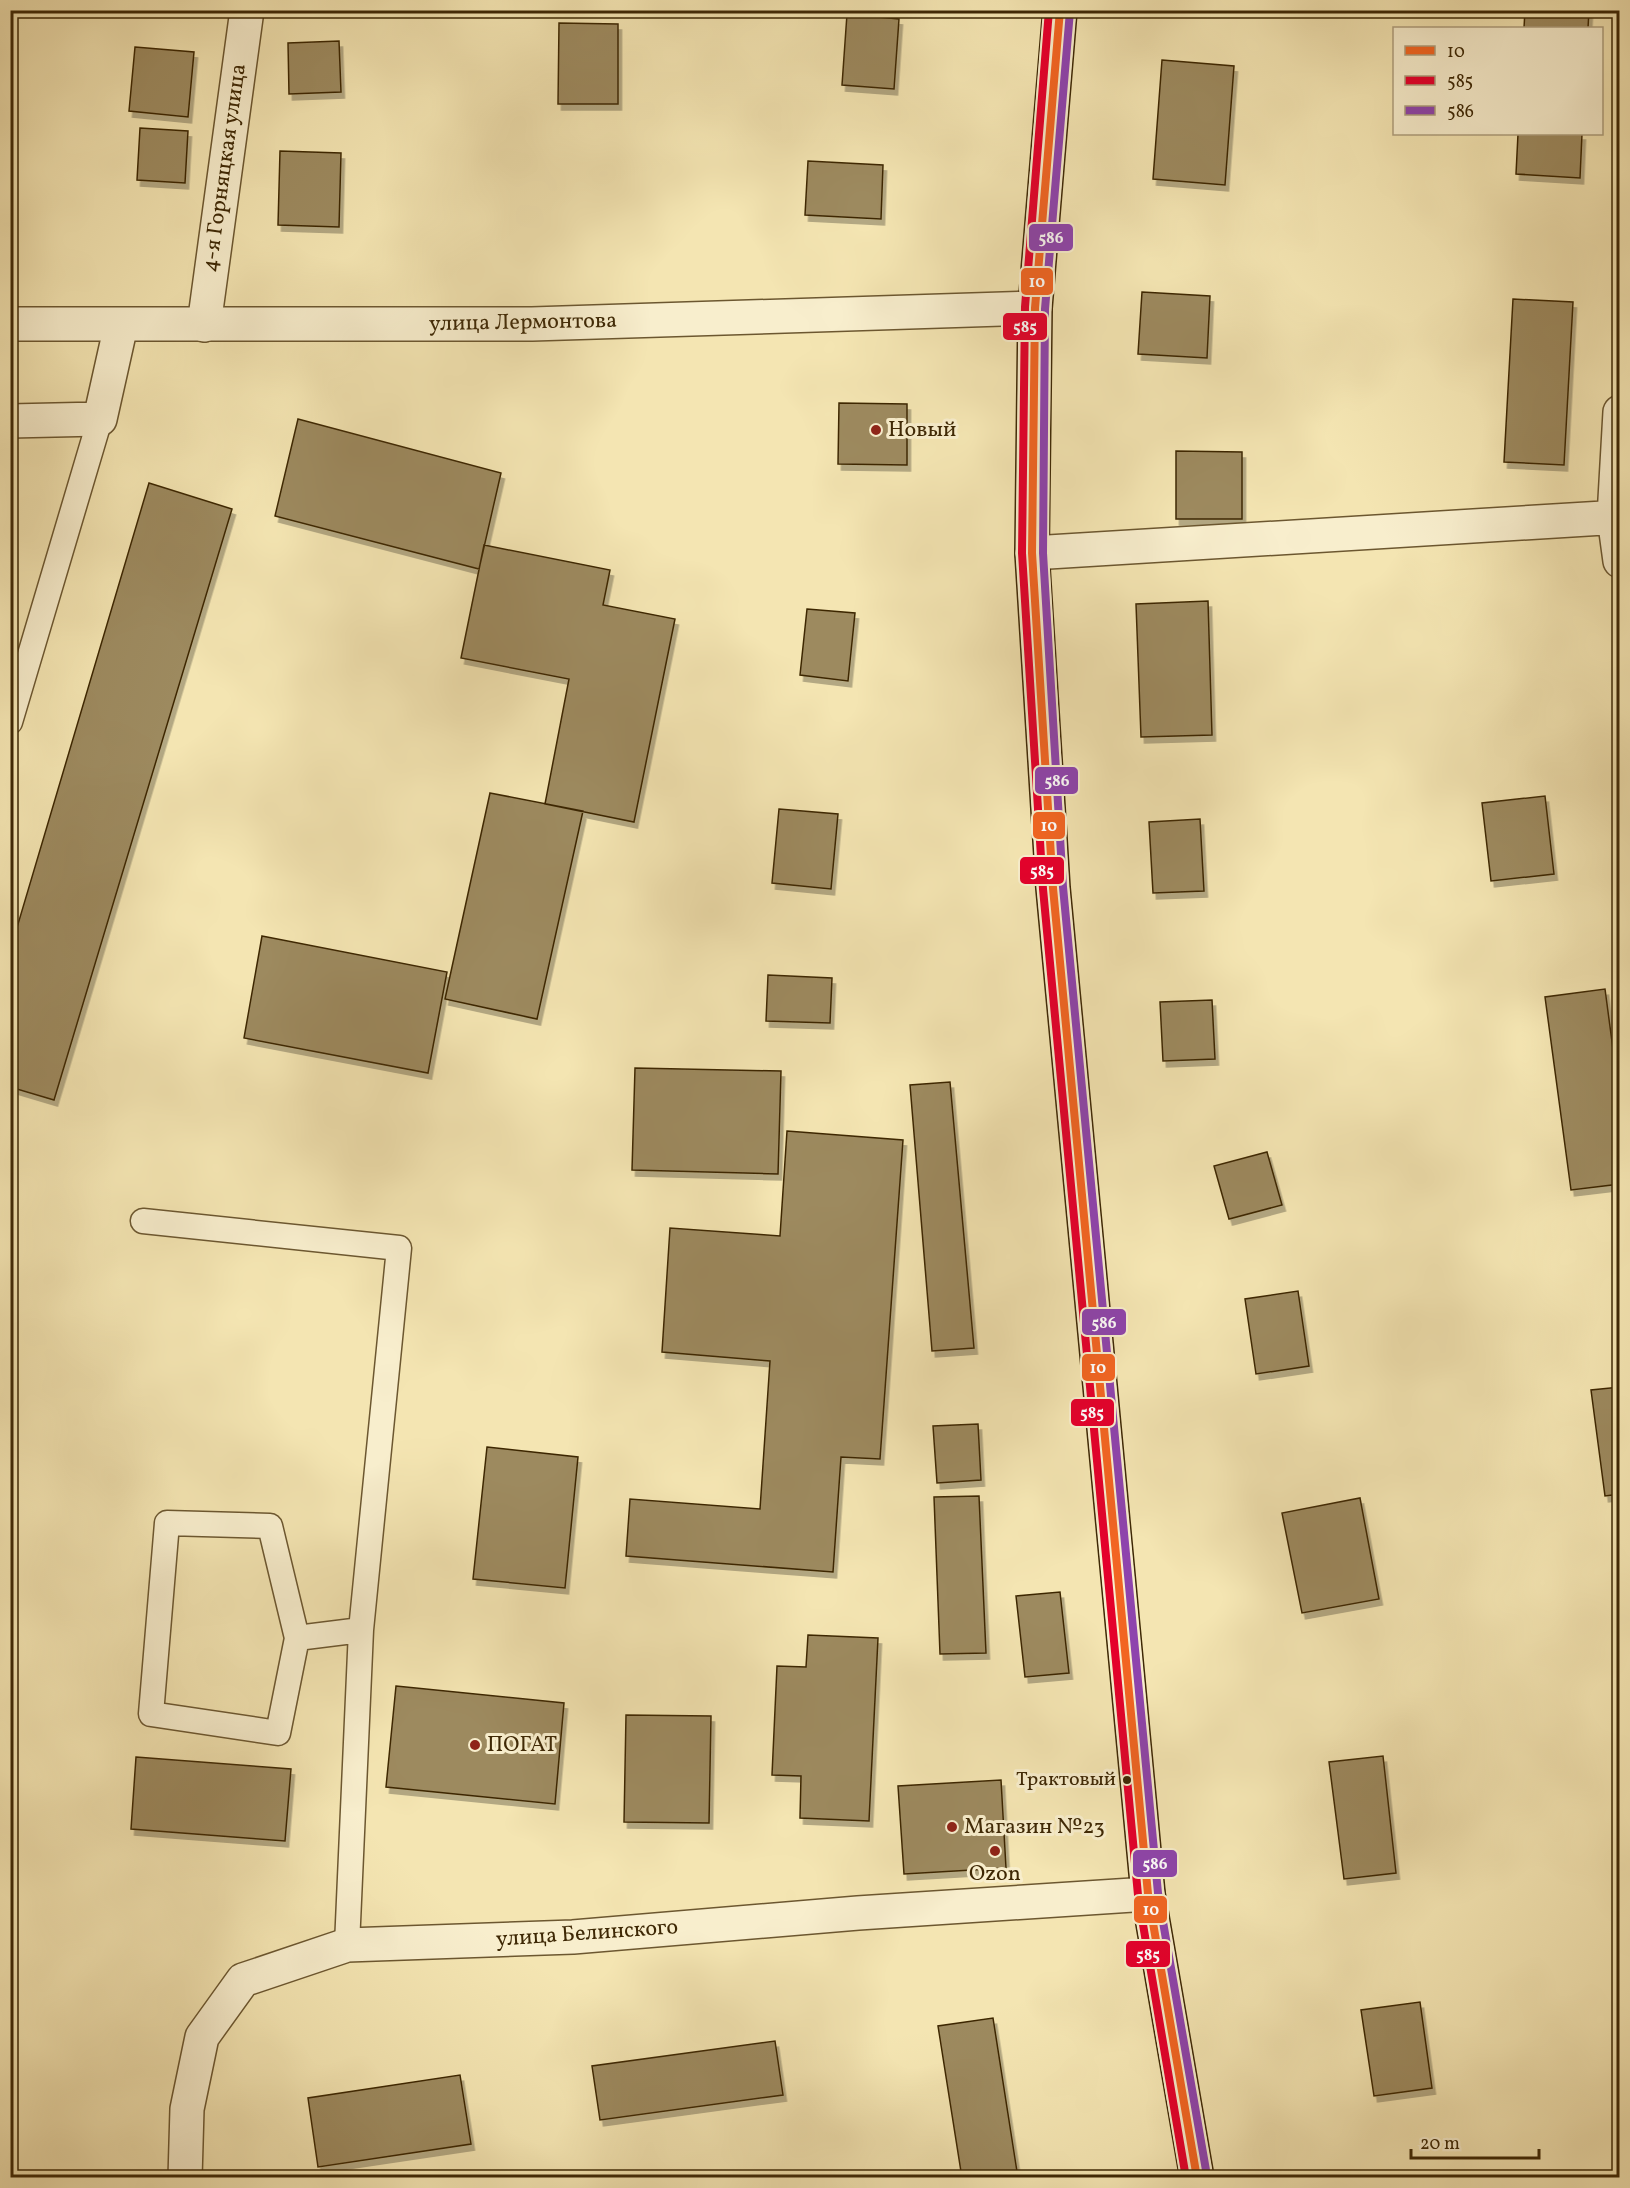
<svg xmlns="http://www.w3.org/2000/svg" width="1630" height="2188" font-family="Vollkorn,serif">
	<style>
		.building { fill: #9d8a5f; stroke: #3e2805; stroke-width: 1.5; filter: url(#shadow) }
		.lines { fill: none; stroke-linecap: round; stroke-linejoin: round }
		.service-casing { stroke: #6c5730; stroke-width: 27 }
		.minor-casing { stroke: #6c5730; stroke-width: 36 }
		.tertiary-casing { stroke: #6c5730; stroke-width: 36 }
		.secondary-casing { stroke: #3e2805; stroke-width: 36 }
		.service { stroke: #f8eecd; stroke-width: 24 }
		.minor { stroke: #f8eecd; stroke-width: 33 }
		.tertiary { stroke: #f8eecd; stroke-width: 33 }
		.secondary { stroke: #f8eecd; stroke-width: 33 }
		.bus-1-casing { stroke: #f8eecd; stroke-width: 12 }
		.bus-2-casing { stroke: #f8eecd; stroke-width: 12 }
		.bus-3-casing { stroke: #f8eecd; stroke-width: 12 }
		.bus-1 { stroke: #f26522; stroke-width: 8 }
		.bus-2 { stroke: #e4002b; stroke-width: 8 }
		.bus-3 { stroke: #8e44ad; stroke-width: 8 }
		.poi-dot { fill: #8f2418; stroke: #f8eecd; stroke-width: 2 }
		.bus-dot { fill: #3e2805; stroke: #f8eecd; stroke-width: 2 }
		.labels { text-anchor: middle; dominant-baseline: central; stroke-width: 6; stroke-linejoin: round; paint-order: stroke }
		.bus-label { font-size: 20px; fill: #3e2805; stroke: #f8eecd; text-anchor: end }
		.street-label { font-size: 22px; fill: #3e2805; stroke: #f8eecd }
		.poi-label { font-size: 22px; fill: #3e2805; stroke: #f8eecd; text-anchor: start }
		.line-badge { stroke: #f8eecd; stroke-width: 2 }
		.badge-label { font-size: 16px; text-anchor: middle; font-weight: bold; fill: #fff }
	</style>
	<defs>
		<filter id="shadow"><feDropShadow dx="3.5" dy="6" stdDeviation="0" flood-color="#0004"/></filter>
	</defs>
	<rect width="100%" height="100%" fill="#f4e5b2"/>
	<filter id="stains"><feTurbulence type="fractalNoise" baseFrequency=".00333" numOctaves="4"/><feColorMatrix values="0 0 0 0 .2 0 0 0 0 .09 0 0 0 0 .02 0 0 0 .5 -.17"/></filter>
	<radialGradient id="worn" r=".72"><stop offset=".6" stop-color="#630" stop-opacity="0"/><stop offset="1" stop-color="#630" stop-opacity=".3"/></radialGradient>
	<path class="building" d="M1525,10H1589L1588,28H1524Z
		M847,14L899,19L894,89L842,85Z
		M559,23L618,24V104H558Z
		M339,41L341,92L289,94L288,43Z
		M135,47L194,52L188,117L129,111Z
		M1162,60L1234,66L1225,185L1153,179Z
		M140,128L188,131L185,183L137,180Z
		M1518,134H1582L1580,178L1516,174Z
		M280,151L341,153L339,227L278,225Z
		M808,161L883,165L881,219L805,215Z
		M1142,292L1210,296L1207,358L1138,354Z
		M1513,299L1573,302L1564,465L1504,462Z
		M839,403L907,404V465L838,464Z
		M298,419L501,473L479,569L275,516Z
		M1176,451L1242,452V519H1176Z
		M149,483L232,509L54,1100L10,1087V951Z
		M484,545L610,570L603,605L675,619L634,822L545,804L569,679L461,658Z
		M1208,601L1212,735L1141,737L1136,604Z
		M807,609L855,613L848,681L800,675Z
		M490,793L583,811L537,1019L445,999Z
		M1545,796L1554,874L1491,881L1482,803Z
		M779,809L838,814L831,889L772,883Z
		M1200,819L1204,891L1153,893L1149,822Z
		M262,936L447,972L428,1073L244,1038Z
		M768,975L832,978L830,1023L766,1021Z
		M1605,989L1620,1102V1184L1571,1190L1545,997Z
		M1212,1000L1215,1059L1163,1061L1160,1002Z
		M635,1068L781,1071L778,1174L632,1170Z
		M950,1082L974,1348L932,1351L910,1085Z
		M787,1131L903,1140L880,1459L841,1457L833,1572L626,1556L630,1499L760,1509L770,1361L662,1352L670,1228L780,1236Z
		M1267,1152L1282,1205L1229,1219L1214,1166Z
		M1298,1291L1309,1366L1256,1374L1245,1299Z
		M1620,1387V1494L1605,1496L1591,1390Z
		M978,1424L981,1480L937,1483L933,1426Z
		M487,1447L578,1457L565,1588L473,1579Z
		M979,1496L986,1653L940,1654L934,1497Z
		M1360,1498L1379,1599L1302,1613L1282,1513Z
		M1620,1560V1600L1614,1561Z
		M1060,1592L1069,1673L1025,1677L1016,1596Z
		M808,1635L878,1638L869,1821L800,1818L801,1776L772,1775L777,1666L806,1667Z
		M396,1686L564,1703L555,1804L386,1787Z
		M626,1715L711,1716L709,1823L624,1822Z
		M1383,1756L1396,1873L1344,1879L1329,1762Z
		M136,1757L291,1769L285,1841L131,1829Z
		M1001,1780L1006,1868L904,1874L898,1786Z
		M1420,2002L1432,2088L1374,2096L1361,2010Z
		M993,2018L1018,2178H962L938,2026Z
		M775,2041L783,2095L600,2120L592,2066Z
		M460,2075L471,2144L318,2167L308,2098Z"/>
	<g class="lines">
		<g class="service-casing">
			<path id="service" d="M10,722L100,419
				M143,1221L399,1248L361,1630
				M297,1638L270,1526L167,1523L151,1714L278,1733L297,1638L361,1630L347,1945"/>
		</g>
		<g class="minor-casing">
			<path id="minor" d="M204,325L247,10
				M1620,412L1614,517L1620,561
				M10,421L100,419L121,325
				M1032,553L1620,517
				M185,2178L187,2109L202,2037L243,1980L347,1945L573,1937L858,1913L1148,1894"/>
		</g>
		<g class="tertiary-casing">
			<path id="tertiary" d="M10,324H532L1035,308"/>
		</g>
		<g class="secondary-casing">
			<path id="secondary" d="M1060,10L1035,308L1032,553L1053,888L1148,1894L1197,2178"/>
		</g>
		<use href="#service" class="service"/>
		<use href="#minor" class="minor"/>
		<use href="#tertiary" class="tertiary"/>
		<use href="#secondary" class="secondary"/>
		<g class="bus-1-casing">
			<path id="bus-1" d="M1060,10L1035,308L1032,553L1053,888L1148,1894L1197,2178"/>
		</g>
		<g class="bus-2-casing">
			<path id="bus-2" d="M1049,10L1025,307L1022,553L1043,889L1138,1895L1186,2178"/>
		</g>
		<g class="bus-3-casing">
			<path id="bus-3" d="M1070,11L1045,309L1043,553L1063,887L1158,1893L1207,2176"/>
		</g>
		<use href="#bus-1" class="bus-1"/>
		<use href="#bus-2" class="bus-2"/>
		<use href="#bus-3" class="bus-3"/>
	</g>
	<g class="poi-dot">
		<circle cx="876" cy="430" r="6"/>
		<circle cx="475" cy="1745" r="6"/>
		<circle cx="952" cy="1827" r="6"/>
		<circle cx="995" cy="1851" r="6"/>
	</g>
	<circle class="bus-dot" cx="1127" cy="1780" r="5"/>
	<g class="labels">
		<g class="bus-label">
			<text x="1116" y="1780">Трактовый</text>
		</g>
		<g class="street-label">
			<text transform="translate(225 168) rotate(-82)">4-я Горняцкая улица</text>
			<text transform="translate(523 323) rotate(-1)">улица Лермонтова</text>
			<text transform="translate(587 1934) rotate(-4)">улица Белинского</text>
		</g>
		<g class="poi-label">
			<text x="888" y="430">Новый</text>
			<text x="487" y="1745">ПОГАТ</text>
			<text x="964" y="1827">Магазин №23</text>
			<text x="995" y="1874" text-anchor="middle">Ozon</text>
		</g>
	</g>
	<g class="line-badge">
		<rect x="1028" y="223" width="46" height="29" rx="6" fill="#8e44ad"/>
		<rect x="1020" y="267" width="34" height="29" rx="6" fill="#f26522"/>
		<rect x="1002" y="312" width="46" height="29" rx="6" fill="#e4002b"/>
		<rect x="1034" y="766" width="45" height="29" rx="6" fill="#8e44ad"/>
		<rect x="1032" y="811" width="34" height="29" rx="6" fill="#f26522"/>
		<rect x="1019" y="856" width="46" height="29" rx="6" fill="#e4002b"/>
		<rect x="1081" y="1308" width="46" height="28" rx="6" fill="#8e44ad"/>
		<rect x="1081" y="1353" width="35" height="29" rx="6" fill="#f26522"/>
		<rect x="1070" y="1398" width="45" height="29" rx="6" fill="#e4002b"/>
		<rect x="1132" y="1849" width="46" height="29" rx="6" fill="#8e44ad"/>
		<rect x="1133" y="1895" width="35" height="29" rx="6" fill="#f26522"/>
		<rect x="1125" y="1940" width="46" height="28" rx="6" fill="#e4002b"/>
	</g>
	<g class="badge-label">
		<text x="1051" y="243">586</text>
		<text x="1037" y="287">10</text>
		<text x="1025" y="332">585</text>
		<text x="1057" y="786">586</text>
		<text x="1049" y="831">10</text>
		<text x="1042" y="876">585</text>
		<text x="1104" y="1328">586</text>
		<text x="1098" y="1373">10</text>
		<text x="1092" y="1418">585</text>
		<text x="1155" y="1869">586</text>
		<text x="1151" y="1915">10</text>
		<text x="1148" y="1960">585</text>
	</g>
	<rect width="1630" height="2188" fill="none" stroke="#f4e5b2" stroke-width="36"/>
	<rect x="12" y="12" width="1606" height="2164" fill="none" stroke="#3e2805" stroke-width="3"/>
	<rect x="18" y="18" width="1594" height="2152" fill="none" stroke="#3e2805" stroke-width="1.5"/>
	<rect x="1393" y="27" width="210" height="108" fill="#f8eecd" stroke="#ae9f7d" stroke-width="1.5"/>
	<rect x="1405" y="46" width="30" height="9" fill="#f26522" stroke="#ae9f7d" stroke-width="1.5"/>
	<text x="1447" y="57" font-size="18" fill="#3e2805">10</text>
	<rect x="1405" y="76" width="30" height="9" fill="#e4002b" stroke="#ae9f7d" stroke-width="1.5"/>
	<text x="1447" y="87" font-size="18" fill="#3e2805">585</text>
	<rect x="1405" y="106" width="30" height="9" fill="#8e44ad" stroke="#ae9f7d" stroke-width="1.5"/>
	<text x="1447" y="117" font-size="18" fill="#3e2805">586</text>
	<path d="M1411 2149v9h128v-9" fill="none" stroke="#3e2805" stroke-width="3"/>
	<text x="1420" y="2149" font-size="18" fill="#3e2805" stroke="#f8eecd" stroke-width="4.5" paint-order="stroke">20 m</text>
	<rect width="100%" height="100%" filter="url(#stains)"/>
	<rect width="100%" height="100%" fill="url(#worn)"/>
</svg>
